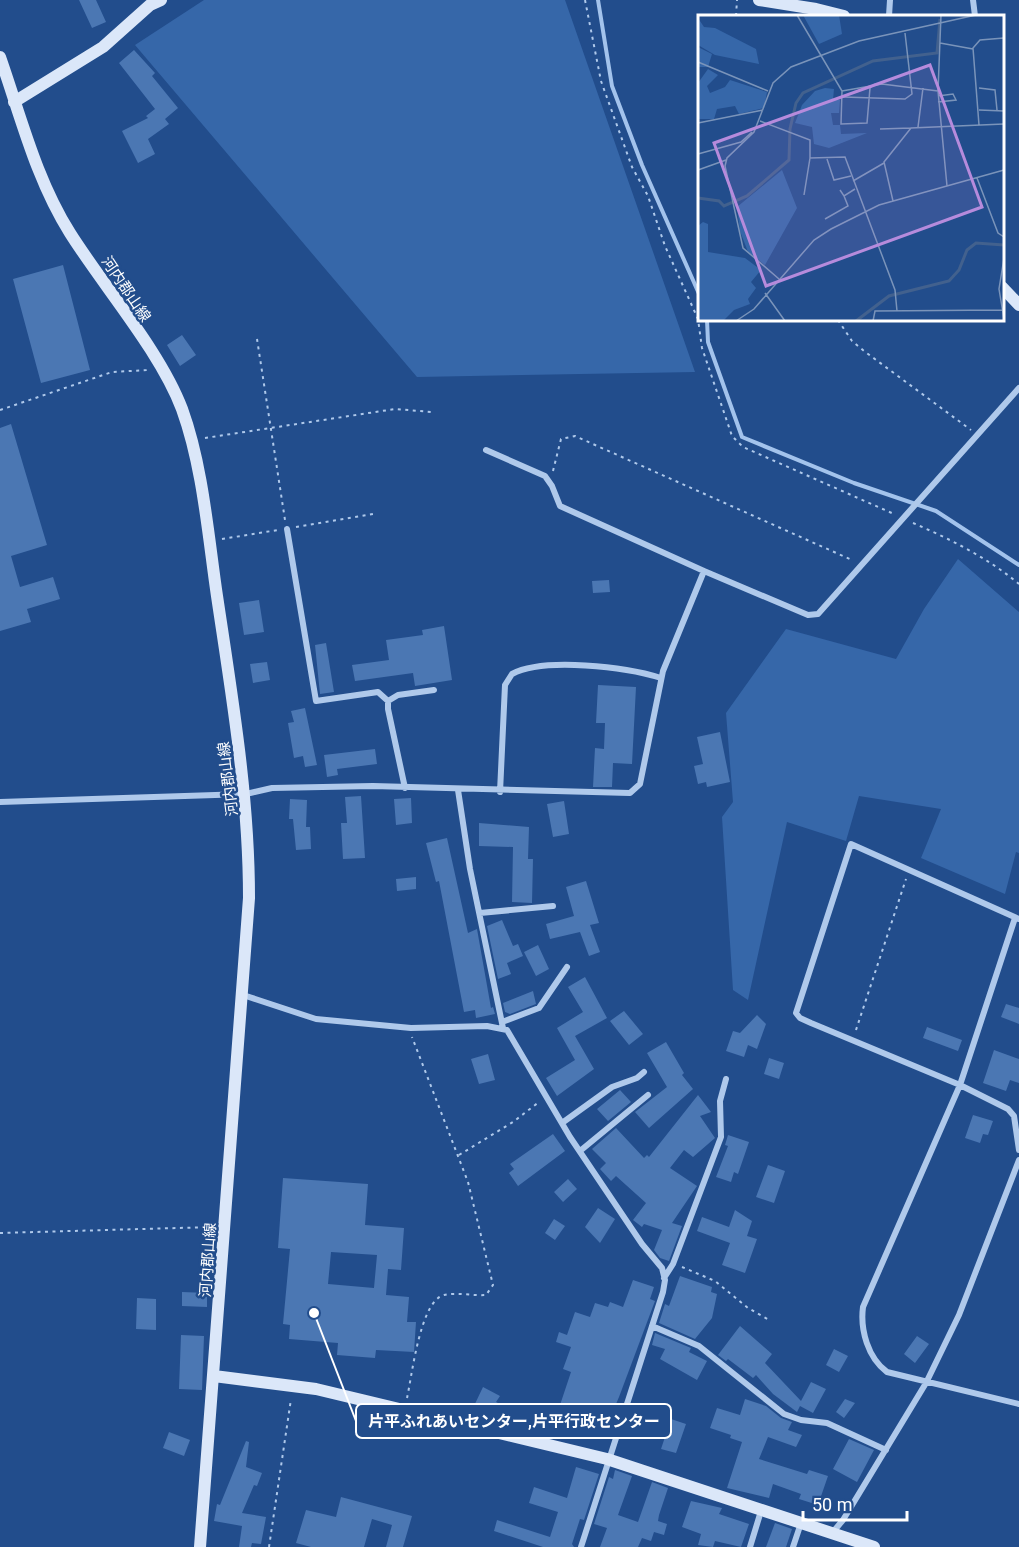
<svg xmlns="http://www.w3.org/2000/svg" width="1019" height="1547" font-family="Roboto,'Noto Sans JP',sans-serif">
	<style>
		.green { fill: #3667a9 }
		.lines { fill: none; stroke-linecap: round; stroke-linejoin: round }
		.stream { stroke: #a3c3ec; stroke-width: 4 }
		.building { fill: #4b77b3; fill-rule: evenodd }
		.path { stroke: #afc9eb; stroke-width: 2; stroke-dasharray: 3 4.5; stroke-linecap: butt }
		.street { stroke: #afc9eb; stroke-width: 6 }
		.secondary { stroke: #dbe7f9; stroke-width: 12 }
		.labels { text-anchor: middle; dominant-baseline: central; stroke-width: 5; stroke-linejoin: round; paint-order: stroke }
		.street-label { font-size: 15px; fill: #fff; stroke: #224d8c }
		.inset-river { fill: none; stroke: #42618e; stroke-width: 3 }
		.inset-road { fill: none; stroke: #7a94ba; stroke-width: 1.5 }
		.view { fill: #b68bdc; fill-opacity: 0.15; stroke: #b68bdc; stroke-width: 3 }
		.inset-edge { fill: none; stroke: #fff; stroke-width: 3 }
		.leader { fill: none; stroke: #fff; stroke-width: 2 }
		.callout-dot { fill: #fff; stroke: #224d8c; stroke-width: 2 }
		.callout { fill: #224d8c; stroke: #fff; stroke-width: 2 }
		.callout-label { font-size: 16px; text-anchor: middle; font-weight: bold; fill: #fff }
	</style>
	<rect width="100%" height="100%" fill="#224d8c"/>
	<path class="green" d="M204,0H565L695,372L417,377L135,45Z
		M958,559L1019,612V853L1016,852L1005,894L921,858L941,809L859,796L846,841L787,822L748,1000L733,990L722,817L733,802L726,713L786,629L896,659L924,609Z"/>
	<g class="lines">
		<path class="stream" d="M598,0L612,86L642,165L700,296
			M707,320L708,342L742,437L854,483L936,511L1019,565"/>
	</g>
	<path class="building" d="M79,0H96L106,22L92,28Z
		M134,50L155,73L152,76L178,108L165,119L169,124L148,139L155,154L138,163L122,131L148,118L146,116L155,109L119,63Z
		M63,265L90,370L41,383L13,279Z
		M182,335L196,355L180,366L167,345Z
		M11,424L47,545L11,556L20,587L53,577L60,599L27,609L31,622L0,631V428Z
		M609,580L610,592L593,593L592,581Z
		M259,600L264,632L244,635L239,603Z
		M444,626L452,680L415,686L413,673L355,681L352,665L389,660L386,640L423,635L422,630Z
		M326,643L334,692L320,694L315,645Z
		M267,662L270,680L253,683L250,664Z
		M598,685L636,687L632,764L613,763L612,787H593L595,748L604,749L605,723H596Z
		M305,708L317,765L305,767L303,756L294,758L288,723L294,722L291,711Z
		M720,732L730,782L707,787L706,782L698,784L694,766L703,764L697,737Z
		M375,749L377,764L337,769L338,775L327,777L324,755Z
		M361,796L365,858L343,859L341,823H347L345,797Z
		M411,798L412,823L396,825L394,799Z
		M290,799L307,800L306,827H310L311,849L296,850L293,819H289Z
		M564,801L569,834L553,837L547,804Z
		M479,823L529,827L528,859H533L532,903L512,902L513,847L479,846Z
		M447,838L468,933L477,929L491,1008L493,1007L495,1014L476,1018L475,1010L464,1012L439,881L436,882L426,843Z
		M416,877V889L397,891L396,879Z
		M586,881L599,923L590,925L600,952L589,956L580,932L550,939L546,924L574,916L566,887Z
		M502,920L513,946L518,944L523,956L507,963L511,974L498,979L487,926Z
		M538,945L549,969L536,976L524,952Z
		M585,977L607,1018L575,1036L594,1069L557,1096L546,1078L575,1060L557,1028L583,1012L568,987Z
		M533,991L536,1004L510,1014L505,1012L503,1003Z
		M1006,1004L1019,1008V1024L1001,1017Z
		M624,1011L643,1034L629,1045L610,1021Z
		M757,1015L766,1024L757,1049L748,1045L744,1057L726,1051L733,1031L740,1033Z
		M927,1027L962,1040L958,1051L923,1038Z
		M666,1042L684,1073L682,1075L693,1089L649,1128L635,1112L667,1087L647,1053Z
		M994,1050L1019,1059V1083L1010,1080L1006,1091L983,1083Z
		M488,1054L495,1080L479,1084L471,1059Z
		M769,1058L784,1063L779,1079L764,1074Z
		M620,1090L631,1102L608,1121L597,1109Z
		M698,1095L711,1112L700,1116L715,1138L693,1157L684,1150L670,1168L697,1186L672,1223L682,1226L669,1261L660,1258L654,1250L662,1230L644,1224L642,1227L633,1220L646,1203L616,1176L611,1181L600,1169L606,1163L592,1149L616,1128L644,1158L647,1155L649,1157Z
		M973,1115L993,1121L988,1135L983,1134L980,1143L965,1138Z
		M553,1134L565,1151L518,1186L509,1173L514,1169L510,1164Z
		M728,1135L749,1142L738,1174L734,1172L731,1182L716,1177L728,1146L725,1145Z
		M768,1165L785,1171L774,1203L756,1197Z
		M283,1178L368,1184L365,1225L404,1228L401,1270L388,1269L386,1295L409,1297L407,1322H416L414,1352L376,1350L375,1358L337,1355L338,1343L289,1339L290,1325L283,1324L290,1249L278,1248ZM331,1252L377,1255L374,1288L328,1284Z
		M568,1179L577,1189L563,1202L554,1192Z
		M598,1208L615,1219L600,1243L585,1227Z
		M735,1210L752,1221L747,1236L757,1239L745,1273L722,1265L730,1243L697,1231L702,1217L729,1227Z
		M554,1219L565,1226L555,1240L545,1233Z
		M680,1276L712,1287L711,1292L717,1294L712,1318L695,1339L659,1323L665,1304L669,1306Z
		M633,1280L654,1287L650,1299L655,1301L619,1397L613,1411L609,1409L599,1437L552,1421L547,1436L534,1433L517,1423L526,1404L541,1412L544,1403L559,1408L571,1372L563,1369L571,1347L556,1342L559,1332L567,1335L575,1312L590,1317L595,1303L608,1307L610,1302L623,1307Z
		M182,1292L207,1293V1307L182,1306Z
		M137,1298L156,1299V1330L136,1329Z
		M740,1326L772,1354L765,1363L801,1401L811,1382L826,1389L813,1413L800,1406L797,1412L773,1394L756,1375L753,1378L728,1359L726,1361L718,1355Z
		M655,1333L691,1348L689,1352L707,1361L697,1380L660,1359L665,1349L652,1345Z
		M181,1335L204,1336L202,1390L179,1389Z
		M917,1336L929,1344L915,1363L904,1354Z
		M834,1349L848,1356L839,1372L826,1365Z
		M483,1387L500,1396L496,1402L510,1409L502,1424L473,1408Z
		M745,1399L766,1406L781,1418L792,1422L788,1430L802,1435L796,1447L768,1437L759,1459L807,1474L809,1470L828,1476L818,1505L799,1499L801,1494L773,1484L769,1498L727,1488L742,1442L730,1438L731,1435L710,1428L717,1408L740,1415Z
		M845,1399L855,1403L844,1418L836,1412Z
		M671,1419L686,1424L676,1453L661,1449Z
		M169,1432L190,1440L184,1456L163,1448Z
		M849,1439L874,1450L857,1482L833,1469Z
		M246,1441L249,1442L246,1467L262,1473L257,1486L254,1485L242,1513L266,1517L261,1544L252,1543L251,1547H239L242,1526L214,1521L217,1504L220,1505Z
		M576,1467L599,1474L584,1520L580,1519L572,1544L574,1547H543L494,1531L497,1520L550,1537L558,1512L529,1503L534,1487L567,1498Z
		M615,1470L632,1476L618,1515L638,1522L652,1482L668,1488L659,1515L658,1521L667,1524L664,1535L654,1532L651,1541L642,1538L638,1547H600L607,1528L594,1524L609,1477L613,1479Z
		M341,1497L412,1516L403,1547H386L392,1525L372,1519L364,1547H311L296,1543L306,1510L336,1517Z
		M691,1501L722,1508L719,1514L749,1524L741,1547L715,1541L713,1547L698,1545L701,1534L682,1527Z
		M775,1523L792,1529L786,1547H766Z"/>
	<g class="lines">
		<path class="path" d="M585,0L601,81L632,167L648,196L665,246L698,319L702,348L732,436L743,447L894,514
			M736,16L737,0
			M838,320L852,341L864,351L971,430
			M257,339L285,520
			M0,410L112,372L149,370
			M205,438L395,409L432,412
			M553,471L561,439L575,436L852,560
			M913,523C950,539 988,558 1019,584
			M296,527L373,514
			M222,539L278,530
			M856,1030L906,879
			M459,1155L513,1122L539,1102
			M0,1233L213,1227
			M682,1267L715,1281L748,1308L769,1320
			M407,1398C412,1376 420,1301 444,1295C457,1292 473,1296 486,1295L493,1285L468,1182L412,1037
			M269,1547L291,1399"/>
		<path class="street" d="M973,0L975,16
			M889,16L890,0
			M486,450L545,476L552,486L560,506L704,571
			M287,529L316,701L378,692L388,701
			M405,788L388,709V701L398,695L434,690
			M458,790L470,869L503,1028
			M500,792L505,685L512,674C544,657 626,667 661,678
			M0,802L246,794L272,788L373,786L630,793L640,784L663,671L704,571L808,615L818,614L1019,388
			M480,913L553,906
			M1015,918L960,1085L863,1307C860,1330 868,1358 887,1372L1019,1404
			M1019,919L851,844L796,1013L800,1018L811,1023L960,1085L1008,1109L1014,1116L1019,1150
			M243,995L316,1019L411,1028L487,1026L507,1030L570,1137L642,1244L662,1268L665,1280L663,1292L581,1547
			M502,1022L539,1008L567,967
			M562,1123L612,1087L637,1078L644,1072
			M580,1151L648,1095
			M664,1278L673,1264L721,1137L720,1101L726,1079
			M652,1326L699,1346L784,1414L801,1420L827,1423L886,1450
			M833,1532L843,1520L926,1383L959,1315L1019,1160
			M750,1547L761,1511
			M793,1547L801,1523"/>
		<path class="secondary" d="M759,0L816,9L844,16
			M0,57C21,117 36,179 70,233C104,287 160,351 182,409C203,467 208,535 217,596C232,697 249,796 249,898L200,1547
			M14,102L103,47L150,5L161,0
			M1002,287L1019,305
			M214,1376L316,1389L607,1459L874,1547"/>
	</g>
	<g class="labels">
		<g class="street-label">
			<text transform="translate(126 289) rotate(56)">河内郡山線</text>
			<text transform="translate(228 779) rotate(-97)">河内郡山線</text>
			<text transform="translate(208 1260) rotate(-86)">河内郡山線</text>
		</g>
	</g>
	<g transform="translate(698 15)">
		<rect width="306" height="306" fill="#224d8c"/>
		<path d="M105,0H141L144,19L121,29ZM0,3L6,12L17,13L58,34L61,49L17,40L0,30ZM0,32L14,39L10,52H1L0,56ZM10,54L20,60L9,71L12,78L27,72L32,65L69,77L66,93L41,99L37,91L19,94L16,104H0V68ZM127,73L136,74L135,85H142L141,98H133L135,110H142L143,119L169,118L131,133L116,129L114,112L97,108L104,90L117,76ZM84,155L99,193L67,250L50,237L42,216L39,192ZM5,207L10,209V237L47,243L63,255L53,267L58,273L50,284L52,289L36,295L25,306H0V211Z" fill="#3667a9"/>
		<path class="inset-river" d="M0,183L21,186L26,191L49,181L91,145L92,114L98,88L105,78L175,46L239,38L242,4M158,306L191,281L251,266L261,255L269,235L278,228L306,230"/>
		<path class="inset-road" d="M99,0L144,76L143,109L169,108L172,73L177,69M243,0L240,76L249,171M242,28L275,34M0,47L70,76M281,73L297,75L299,95M144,76L184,69L240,76M240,81L255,79L258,85L240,87M145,82L207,84L214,79L207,18M281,95L306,96M62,106L112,125V143L147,142L197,275L199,296M0,108L65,95M281,110L275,33L282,25L306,23M220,112L225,73M182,114L213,113M0,139L43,127L54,117M129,144L136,165L153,161M0,155L28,145M279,163L300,218L306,222M155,166L186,148M142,175L146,181L157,174M106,180L112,143M195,186L186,147L213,113L306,109M127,204L150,191L146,181M306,243L301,274L306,304M81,264L45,233L27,151L29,143L56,117L75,68L93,52L161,26L278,0M67,278L87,306M38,306L56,294L116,225L133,214L181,190L306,155M175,306L177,296L304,295"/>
		<path class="view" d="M232,50L284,192L68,271L16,128Z"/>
		<rect width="306" height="306" class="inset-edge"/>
	</g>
	<path class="leader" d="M314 1313L356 1421"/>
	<circle class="callout-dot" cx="314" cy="1313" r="6"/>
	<rect class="callout" x="356" y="1404" width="315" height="34" rx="6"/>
	<g class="callout-label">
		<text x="514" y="1427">片平ふれあいセンター,片平行政センター</text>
	</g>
	<path d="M803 1511v9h104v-9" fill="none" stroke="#ffffff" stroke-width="3"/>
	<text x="812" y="1511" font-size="18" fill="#ffffff" stroke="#224d8c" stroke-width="4.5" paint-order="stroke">50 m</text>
</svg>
